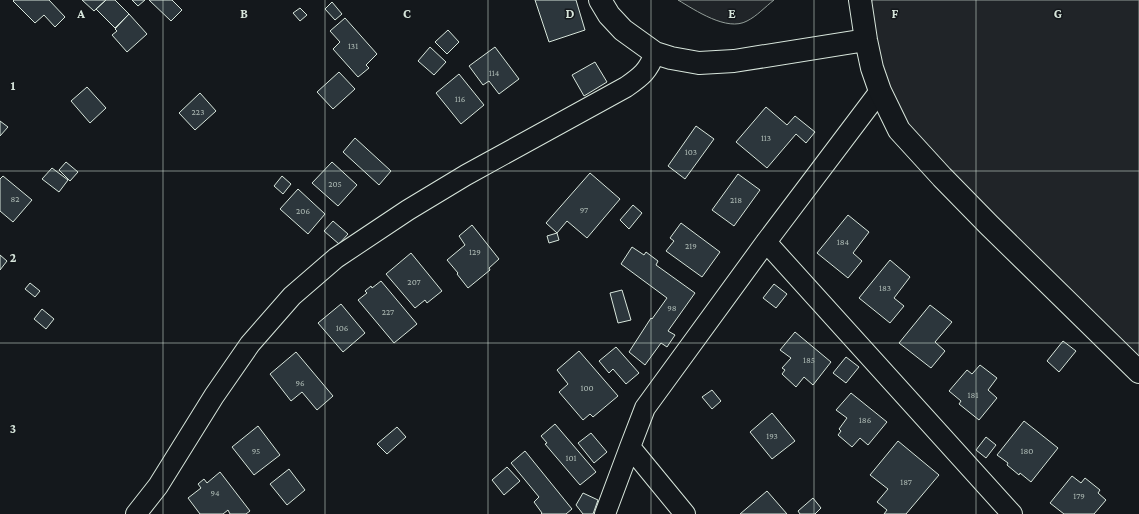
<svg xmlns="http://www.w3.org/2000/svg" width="1139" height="514" font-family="'Crimson Pro',serif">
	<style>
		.green { fill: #202428; stroke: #939e99 }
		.building { fill: #2c363c; stroke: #d8e6dc }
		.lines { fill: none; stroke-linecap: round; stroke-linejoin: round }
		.minor-casing { stroke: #d8e6dc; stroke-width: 22 }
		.tertiary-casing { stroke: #d8e6dc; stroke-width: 24 }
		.minor { stroke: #14181c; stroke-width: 20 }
		.tertiary { stroke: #14181c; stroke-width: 22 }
		.grid { fill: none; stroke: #d8e6dc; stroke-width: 1; stroke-opacity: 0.55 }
		.labels { text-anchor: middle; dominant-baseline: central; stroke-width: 3; stroke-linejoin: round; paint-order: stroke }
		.number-label { font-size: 9px; fill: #adbab4 }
		.grid-label { font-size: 13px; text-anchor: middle; font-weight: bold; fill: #d8e6dc; stroke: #14181c; stroke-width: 3; stroke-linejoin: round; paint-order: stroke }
	</style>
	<rect width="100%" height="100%" fill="#14181c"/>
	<path class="green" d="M678,0H774C765,7 757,16 747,21C727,32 695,10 678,0Z
		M872,0H1139V371L899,130L866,40Z"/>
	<path class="building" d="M14,0H49L65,17L55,27L44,15L35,23L13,1Z
		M82,0H106L94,11Z
		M106,0H115L129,14L115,28L96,9Z
		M132,0H145L138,6Z
		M149,0H172L182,10L171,21Z
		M535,0H576L585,30L549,42Z
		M332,2L342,14L335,20L325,9Z
		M300,8L307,15L300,21L293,13Z
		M129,14L147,34L127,52L112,35L117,31L115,29Z
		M345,18L377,54L366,65L369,68L358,77L333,49L340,42L330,31Z
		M448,30L459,42L447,54L435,42Z
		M430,47L446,62L434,75L418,61Z
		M495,47L519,79L499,94L489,81L483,85L469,66Z
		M595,62L607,82L584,96L572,75Z
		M339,72L355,89L333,109L317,92Z
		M459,74L484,105L461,124L436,93Z
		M87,87L106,108L90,123L71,101Z
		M200,93L216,111L195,130L179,113Z
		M766,107L787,125L795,116L815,132L806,143L796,134L767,168L736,142Z
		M0,121L8,127L0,136Z
		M696,126L714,139L685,179L668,166Z
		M355,138L391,171L379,185L343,152Z
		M66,162L78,172L70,181L59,170Z
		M332,162L357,185L338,206L312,183Z
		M52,168L68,180L59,192L42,179Z
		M590,173L620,199L587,238L567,221L557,233L546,223Z
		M738,174L760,190L734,226L712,210Z
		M3,176L32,200L13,222L0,211V179Z
		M282,176L291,184L283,194L274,186Z
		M298,189L325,214L308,234L280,209Z
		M633,205L642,213L629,229L620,220Z
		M848,215L869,232L853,253L862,261L848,278L817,253Z
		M333,221L348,234L339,244L324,231Z
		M681,223L720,252L702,277L666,251L674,241L670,238Z
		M472,225L499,259L489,268L490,270L468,288L457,274L458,273L447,260L465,245L459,236Z
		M557,233L559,240L549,243L547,236Z
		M632,247L644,255L646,252L658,261L656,265L695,293L668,331L675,335L667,347L661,343L645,365L629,352L651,318L652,319L667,298L621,264Z
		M411,253L442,291L427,303L425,300L415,308L386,274Z
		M0,255L7,261L0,270Z
		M890,260L910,277L894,298L904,306L890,323L859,298Z
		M381,281L417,324L394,343L358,300L367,293L365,291L371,286L372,288Z
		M30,283L40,291L35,297L25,289Z
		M774,284L787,294L776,308L763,298Z
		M622,290L631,320L618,323L610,293Z
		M341,304L365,333L343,352L318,323Z
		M930,305L952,322L935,342L945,351L931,368L899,343Z
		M42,309L54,319L46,329L34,319Z
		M795,332L831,362L813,385L804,377L796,387L782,374L785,370L782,368L791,358L780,350Z
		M1063,341L1076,351L1059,372L1047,361Z
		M616,347L639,373L626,384L613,369L609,373L599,361Z
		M579,351L618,396L593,417L590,414L583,420L559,392L568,384L557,370Z
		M296,352L333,396L317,410L302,392L291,401L270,374Z
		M846,357L859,367L846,383L833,373Z
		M980,365L997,378L988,390L997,398L979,420L959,404L961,401L949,391L967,370L972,374Z
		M712,390L721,401L712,409L702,397Z
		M851,393L887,422L868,445L860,438L852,447L838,435L841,431L839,429L847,418L836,410Z
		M772,413L795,441L772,459L750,432Z
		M1024,421L1058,448L1031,482L1020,473L1019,475L1007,465L1008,463L997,455Z
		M555,424L596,472L580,485L545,444L547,443L541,436Z
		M258,426L280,455L254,475L232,447Z
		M397,427L406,437L387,454L377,444Z
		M591,433L607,452L594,463L578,443Z
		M986,437L996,445L986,458L976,450Z
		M898,441L939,475L906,514H884L887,510L877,502L888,489L870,475Z
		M525,451L572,509L566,514H541L542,513L534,502L539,497L511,463Z
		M507,467L520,481L504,495L492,480Z
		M289,469L305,490L287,505L270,484Z
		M220,472L250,511L246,514H230L228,510L223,514H200L188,498L201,488L198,484L204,479L207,483Z
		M1072,476L1081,483L1085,478L1100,490L1098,493L1106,500L1094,514H1064L1050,503Z
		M767,491L787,514H740Z
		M583,493L598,500L593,514H583L576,505Z
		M813,498L821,508L815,514H800L798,511Z"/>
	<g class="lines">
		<g class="minor-casing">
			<path id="minor" d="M766,242L1012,514
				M630,447L685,514
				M136,514L158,486L214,396L250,344L292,296L336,258L408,210L466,175L626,87C642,76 648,71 655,53
				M605,514L630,447L645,408L766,242L880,91"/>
		</g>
		<g class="tertiary-casing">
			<path id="tertiary" d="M600,0L609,15L623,30L655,53L671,58L699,63L734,61L866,40
				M860,0L866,40L872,68L880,91L899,130L942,177L989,225L1139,372"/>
		</g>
		<use href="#minor" class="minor"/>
		<use href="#tertiary" class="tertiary"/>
	</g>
	<path class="grid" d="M163,0V514M325,0V514M488,0V514M651,0V514M814,0V514M976,0V514M0,171H1139M0,343H1139"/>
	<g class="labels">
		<g class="number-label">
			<text x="353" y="46">131</text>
			<text x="494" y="73">114</text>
			<text x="460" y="99">116</text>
			<text x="198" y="112">223</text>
			<text x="766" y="138">113</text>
			<text x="691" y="152">103</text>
			<text x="335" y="184">205</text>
			<text x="15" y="199">82</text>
			<text x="736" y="200">218</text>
			<text x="584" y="210">97</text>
			<text x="303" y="211">206</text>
			<text x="843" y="242">184</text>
			<text x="691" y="246">219</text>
			<text x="475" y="252">129</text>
			<text x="414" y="282">207</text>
			<text x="885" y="288">183</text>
			<text x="672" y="308">98</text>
			<text x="388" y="312">227</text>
			<text x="342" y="328">106</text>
			<text x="809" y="360">185</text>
			<text x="300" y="383">96</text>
			<text x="587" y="388">100</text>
			<text x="973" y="395">181</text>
			<text x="865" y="420">186</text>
			<text x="772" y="436">193</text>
			<text x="256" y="451">95</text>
			<text x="1027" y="451">180</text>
			<text x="571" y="458">101</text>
			<text x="906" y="482">187</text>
			<text x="215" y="493">94</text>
			<text x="1079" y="496">179</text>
		</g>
	</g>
	<g class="grid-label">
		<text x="81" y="18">A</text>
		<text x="244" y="18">B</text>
		<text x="407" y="18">C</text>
		<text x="570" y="18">D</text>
		<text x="732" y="18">E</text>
		<text x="895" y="18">F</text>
		<text x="1058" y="18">G</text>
		<text x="13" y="90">1</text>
		<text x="13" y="262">2</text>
		<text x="13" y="433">3</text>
	</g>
</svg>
